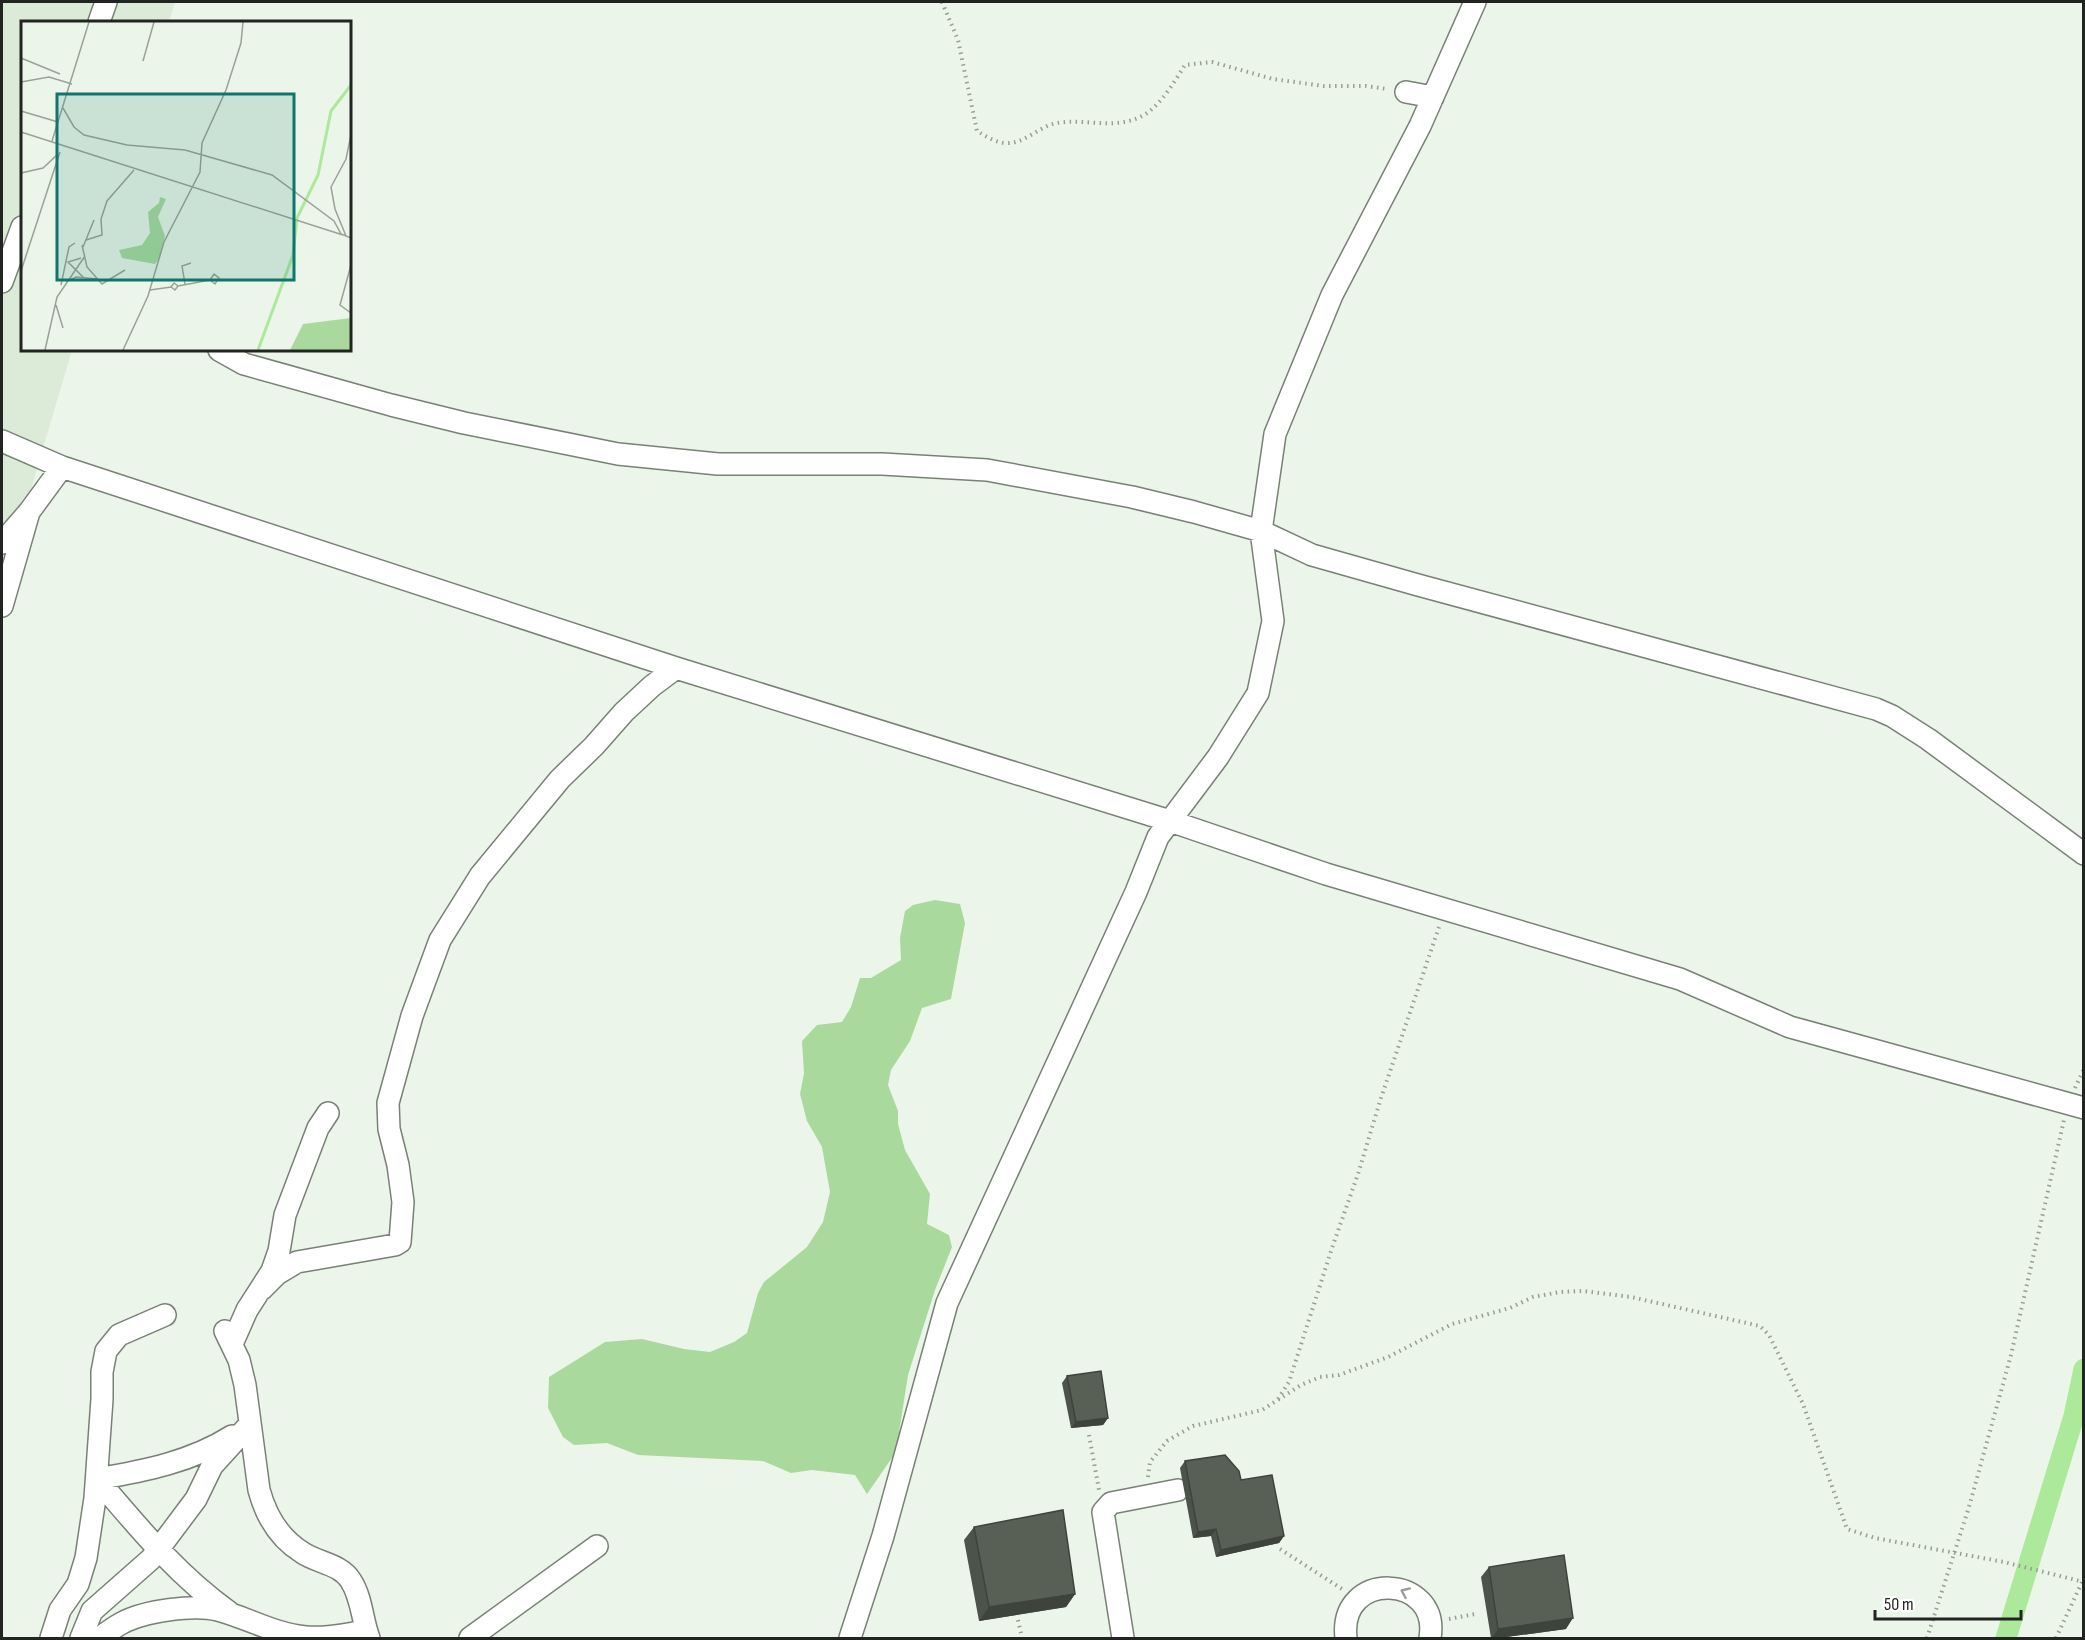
<svg xmlns="http://www.w3.org/2000/svg" width="2085" height="1640" font-family="'Sofia Sans Condensed',sans-serif">
	<style>
		.built { fill: #dcead8 }
		.green { fill: #aad99d }
		.lines { fill: none; stroke-linecap: round; stroke-linejoin: round }
		.canal { stroke: #ace99b; stroke-width: 21 }
		.minor-casing { stroke: #798177; stroke-width: 24 }
		.path { stroke: #989e96; stroke-width: 4; stroke-dasharray: 1.5 4.5; stroke-linecap: butt }
		.minor { stroke: #fff; stroke-width: 21 }
		.wall { fill: #4c534a }
		.shaded-wall { fill: #3e433c }
		.building { fill: #586056; stroke: #3e433c; stroke-width: 1.5 }
		.oneway { stroke: #9b9c9b }
		.inset-river { fill: none; stroke: #ace99b; stroke-width: 3 }
		.inset-road { fill: none; stroke: #9ba199; stroke-width: 1.5 }
		.view { fill: #0f766e; fill-opacity: 0.15; stroke: #0f766e; stroke-width: 3 }
		.inset-edge { fill: none; stroke: #212420; stroke-width: 3 }
	</style>
	<rect width="100%" height="100%" fill="#ecf5e9"/>
	<path class="built" d="M2,2H175L169,22H22V350H72L2,587Z"/>
	<path class="green" d="M935,900L960,904L965,923L951,999L922,1008L910,1041L891,1070L888,1085L898,1111V1124L905,1150L930,1194L927,1224L949,1235L952,1247L935,1290L908,1375L896,1452L867,1494L855,1475L812,1470L791,1473L763,1461L638,1455L607,1443L574,1445L563,1437L548,1408L549,1377L605,1342L642,1339L684,1349L710,1352L734,1342L747,1333L758,1293L764,1282L807,1247L823,1222L830,1192L822,1147L807,1121L800,1094L804,1073L802,1041L817,1025L842,1022L851,1007L860,978H871L901,960L900,938L905,911L913,905Z"/>
	<g class="lines">
		<path class="canal" d="M2006,1638L2074,1416L2084,1369"/>
		<g class="minor-casing">
			<path id="minor" d="M99,22L106,2
				M1406,92L1433,97
				M2,282L22,227
				M219,350L244,364L391,405L464,423L618,454L718,464H882L987,470L1132,497L1194,512L1261,531L1312,555L1418,585L1876,709L1892,716L1928,739L2084,854
				M2,441L62,467L676,668L1170,821L1326,874L1680,979L1790,1027L2084,1108
				M2,543L29,512L62,467
				M2,606L29,512
				M262,1289L277,1274L297,1262L395,1245L400,1242L403,1202L398,1165L389,1129L388,1103L412,1016L440,940L480,876L560,779L594,746L624,712L652,686L676,668
				M225,1331L239,1360L245,1385L259,1490C266,1516 280,1539 303,1553C318,1563 341,1564 351,1581C362,1598 362,1620 369,1638
				M232,1344L247,1310L272,1271L279,1251L285,1215L318,1128L328,1113
				M97,1479C137,1526 178,1576 229,1612
				M97,1479C144,1471 191,1462 232,1436
				M51,1638L60,1610L78,1584L86,1558L95,1498L102,1399V1372L106,1351L119,1335L165,1315
				M81,1638L92,1611L151,1559L196,1499L212,1466L250,1424
				M99,1638C107,1633 114,1627 122,1623C144,1611 194,1604 218,1610C248,1618 274,1634 306,1637C327,1639 346,1634 366,1631
				M470,1638L597,1546
				M850,1638L883,1536L947,1303L1136,892L1158,837L1218,757L1258,693L1273,621L1261,531L1275,434L1332,295L1420,126L1475,2
				M1123,1638L1103,1512L1111,1503L1178,1490
				M1346,1638C1338,1569 1441,1574 1430,1638"/>
		</g>
		<path class="path" d="M942,2L958,40L977,131C986,136 995,143 1006,143C1025,144 1039,126 1057,123C1086,118 1115,131 1144,115C1161,105 1174,82 1185,65L1212,62L1273,79L1324,86H1366L1387,89
			M2075,1088L2084,1069
			M1278,1399L1289,1382L1332,1248L1358,1174L1381,1098L1439,927
			M1089,1435L1099,1490
			M1148,1477L1150,1462L1167,1441L1193,1426L1262,1410L1301,1385L1320,1377L1339,1375L1388,1357L1452,1324L1510,1308L1533,1297L1560,1292L1584,1291L1631,1297L1760,1326L1769,1335L1803,1404L1847,1529L1875,1538L2004,1562L2084,1582
			M1280,1549L1342,1589
			M1449,1619L1475,1614
			M1018,1620L1022,1638
			M1927,1638L1969,1507L2011,1355L2064,1120
			M2056,1638L2083,1580"/>
		<use href="#minor" class="minor"/>
	</g>
	<path class="wall" d="M1067,1376L1108,1418L1103,1425L1071,1428L1062,1383Z
		M1185,1461L1241,1480L1284,1536L1279,1543L1216,1557L1211,1536L1193,1538L1180,1468Z
		M974,1527L1075,1594L1066,1607L979,1621L964,1540Z
		M1489,1567L1566,1629L1499,1638H1491L1481,1577Z"/>
	<path class="shaded-wall" d="M1108,1418L1103,1425L1071,1428L1076,1422Z
		M1216,1529L1211,1536L1193,1538L1198,1532Z
		M1284,1536L1279,1543L1216,1557L1221,1550Z
		M1075,1594L1066,1607L979,1621L989,1607Z
		M1573,1618L1566,1629L1499,1638H1492L1498,1629Z"/>
	<path class="building" d="M1101,1371L1108,1418L1076,1422L1067,1376Z
		M1225,1455L1239,1471L1241,1480L1272,1475L1284,1536L1221,1550L1216,1529L1198,1532L1185,1461Z
		M1063,1510L1075,1594L989,1607L974,1527Z
		M1564,1555L1573,1618L1498,1629L1489,1567Z"/>
	<defs><path id="oneway-chevron" d="M-2-3.5L2.5 0L-2 3.5" fill="none" stroke-width="1.6" stroke-linecap="round" stroke-linejoin="round" transform="scale(1.5)"/></defs>
	<use class="oneway" href="#oneway-chevron" transform="translate(1405 1592) rotate(-156)"/>
	<g transform="translate(21 21)">
		<rect width="330" height="330" fill="#ecf5e9"/>
		<path d="M139,176L145,178L137,196L144,215L138,238L134,243L101,237L98,229L121,224L129,212L127,191L138,182ZM330,297V329H269L282,303Z" fill="#aad99d"/>
		<path class="inset-river" d="M237,329L272,234L276,197L297,154L310,90L330,64"/>
		<path class="inset-road" d="M0,37L39,53M122,40L133,1M0,61L28,56L51,63M42,87L53,106L63,114L106,124L164,129L251,154L313,200L320,213L330,217M0,90L37,101M0,111L322,214M31,120L68,1M0,152L22,147L37,133M325,215L314,188L310,166L325,138L330,114M65,219L81,214L80,198L86,180L113,149M61,224L66,246L81,263L104,249M62,226L73,199M60,237L47,241L63,257M330,244L319,284L330,292M0,250L39,131M45,261L55,256L77,258M164,263L161,245L170,242M40,264L48,226L54,222M157,265L189,259L194,263L198,257L193,253L189,259M129,269L150,266L154,269L157,265L153,262L150,266M35,284L42,307M24,329L36,276L64,235M102,329L127,275L143,221L179,151L181,122L205,69L220,22L222,1"/>
		<path class="view" d="M36,73H273V259H36Z"/>
		<rect width="330" height="330" class="inset-edge"/>
	</g>
	<rect width="2085" height="1640" fill="none" stroke="#212420" stroke-width="6"/>
	<path d="M1875 1610v9h146v-9" fill="none" stroke="#212420" stroke-width="3"/>
	<text x="1884" y="1610" font-size="18" fill="#212420" stroke="#ffffff" stroke-width="4.5" paint-order="stroke">50 m</text>
</svg>
